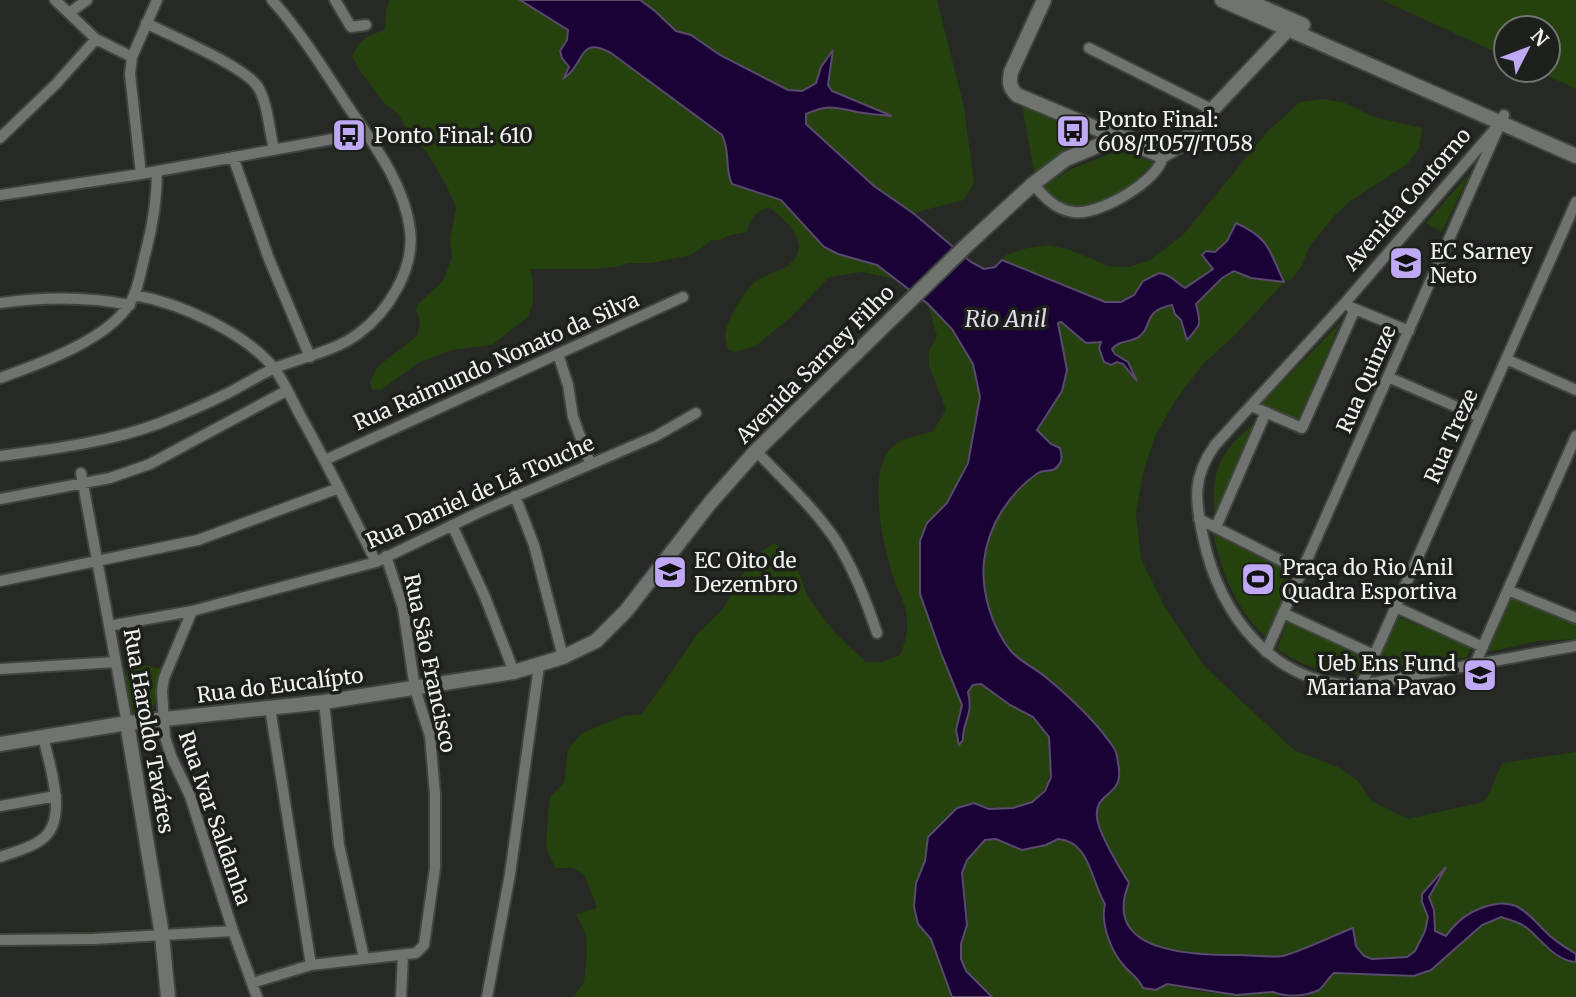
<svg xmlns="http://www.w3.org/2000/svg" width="1576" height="997" font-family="Merriweather,serif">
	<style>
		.green { fill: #25410e }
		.water { fill: #1a0237; stroke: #5a4a6e; stroke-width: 2 }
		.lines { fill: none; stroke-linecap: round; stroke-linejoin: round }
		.minor-casing { stroke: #40443f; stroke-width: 14 }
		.tertiary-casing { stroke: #40443f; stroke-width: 18 }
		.minor { stroke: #70746e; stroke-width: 10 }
		.tertiary { stroke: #70746e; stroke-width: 14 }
		.labels { text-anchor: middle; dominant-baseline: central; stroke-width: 7; stroke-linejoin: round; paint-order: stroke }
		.poi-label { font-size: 21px; fill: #f0f3ef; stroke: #1c1f1a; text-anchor: start }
		.street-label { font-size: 21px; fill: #f0f3ef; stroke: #1c1f1a }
		.water-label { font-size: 23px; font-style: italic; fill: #dfdaef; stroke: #1c1f1a }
	</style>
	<rect width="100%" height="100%" fill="#262924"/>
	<path class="green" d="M390,0H520L568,30L567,40L562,45V58L569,67L565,76L578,64L583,51C593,45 601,47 611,53L722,135L728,146L732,184L781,200L838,254L876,265L895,279L862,272L829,277L791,317L756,346L735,352L728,349C726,342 724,335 727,327C731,315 745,289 756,281C766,273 781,272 790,264C813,243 786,221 769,207C756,212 750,218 747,232C741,234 738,233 732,235C724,236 722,242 713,240L691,255L652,263H628L622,266L595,269H530L533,281V303L528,317L492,345L452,350L418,363L381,390L372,389L370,382L377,367L417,336L420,322L416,310L418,304L443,281L452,257L450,240L456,207L444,181L425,150L409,133L398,114L384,103L360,71L352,57C359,40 367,35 385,30L386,9Z
		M640,0H937L964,107L974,183L964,200L913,213L874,186L806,124L805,114C835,101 857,112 888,115L832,92L828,85L832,51L821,67L816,83L802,91L788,90L720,55L691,35L676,31L655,11Z
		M1382,0H1576V89L1535,70H1548V28H1506V57Z
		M1322,99L1343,102L1374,117L1422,128L1419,148L1406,165L1352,200L1336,214L1309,247L1302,266L1292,279L1284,282L1235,335L1203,364L1177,398L1156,434L1143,473L1136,514L1141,559L1165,607L1204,666L1294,750L1338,767L1358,781L1371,801L1408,819L1483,802C1494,791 1493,776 1503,763L1576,752V954C1550,940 1536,915 1509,903L1458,920L1447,936L1435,931L1434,910L1429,897L1437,883L1422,902L1428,917L1425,931L1415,951L1407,957L1372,959L1364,956L1356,946L1353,928C1335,935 1299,953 1282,956C1268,958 1252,955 1238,955C1193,955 1101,954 1128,883C1120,866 1092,824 1098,806C1100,798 1107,794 1114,791L1116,751C1095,724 1073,697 1046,677C1035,668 1021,662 1011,652C1007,647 1004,639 1001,633C978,592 978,553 1002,512C1012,494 1032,470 1054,471L1060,448L1051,444L1037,430L1062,391L1066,370L1058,324L1060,322C1074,331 1083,346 1102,342L1099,348L1104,362H1117L1123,364L1112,349C1120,340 1127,343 1137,338C1154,328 1141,312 1172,305C1177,318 1182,325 1187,339L1198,312L1196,304L1222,278L1234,270L1251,278L1284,281L1270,253L1231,232C1225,246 1217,252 1202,254L1213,269L1185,288L1179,284L1143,281C1132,297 1125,302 1106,302L1002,260L1006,255L1027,248L1048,245L1068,249L1108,266L1129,267L1150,260L1183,235L1267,132L1300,102Z
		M1022,106L1089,136L1090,144L1035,177Z
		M1115,152H1128L1154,163C1125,192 1077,232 1043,187L1071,169Z
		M1470,173L1442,232L1426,223Z
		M928,304C945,322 963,340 973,363C992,406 970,462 948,500C939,515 922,524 920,543C915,587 930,627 946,666C951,678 962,694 962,706C963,714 961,723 963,732C970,717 964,699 973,685C985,684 995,694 1005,702C1022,714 1035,716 1047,734C1051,741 1051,753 1051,761C1051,806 1012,816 974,803L928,837L925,861L916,883L918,924L931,939L952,997H573L584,982L587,953L586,935L576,914L597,908L584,874L573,868H555L546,848L548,815L550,797L564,783L568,749L582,733L624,716L642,714L698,633L724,608L738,580L761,552L774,543L792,555L808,597L835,633L866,662H881L900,655C906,641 909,628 906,613C905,602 898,592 895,582C884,551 863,464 897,443C907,437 922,435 933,431L946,410L929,366V350L937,336Z
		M1340,323L1298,421L1261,404Z
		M1259,420L1215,519C1210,469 1220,450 1259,420Z
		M1213,533L1296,573L1265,636C1234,607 1222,573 1213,533Z
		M1510,598L1576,624V639L1539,641L1488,652Z
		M1398,617L1471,647L1467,657L1373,674Z
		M1288,621L1367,658L1361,674C1326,674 1305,668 1277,649Z
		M133,663L163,669L152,715L129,717L124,679Z
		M996,839C1018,851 1036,851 1058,839C1090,841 1091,881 1105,904L1102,915L1103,927L1110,939L1114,953L1125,968L1139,979L1203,992L1236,995L1273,992L1280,997H992C980,988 964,975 961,959C959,947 965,938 967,926C972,897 952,881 973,852C980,843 985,840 996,839Z
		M1501,917C1509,920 1520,922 1527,927C1542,940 1554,961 1576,962V997H1308L1319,990L1334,973L1414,976L1431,970L1482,925Z"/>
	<path class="water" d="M520,0H640L655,11L676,31L691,35L720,55L788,90L802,91L816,83L821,67L833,50L828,85L832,91L892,116C880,115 868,114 857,112C834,107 828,104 806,114V124L874,186L913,213L971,262L984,269L995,267L1002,260L1105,302H1121L1134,295L1143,281L1159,273C1172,275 1175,282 1185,288L1213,269L1202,255L1206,251L1215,252L1227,241L1236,223C1270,238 1269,251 1284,282L1251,278L1234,271L1222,278L1196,304C1201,325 1202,323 1187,340L1181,320L1175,314L1172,305C1141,311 1154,328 1137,338C1127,343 1120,340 1112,349L1115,354L1128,362L1137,381L1123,364L1117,362L1111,365L1104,362L1099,348L1101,342L1086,343L1061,322L1058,323L1067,370L1062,391L1037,430L1051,444L1060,448C1062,455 1063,461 1057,467C1052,473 1045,469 1038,473C1009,493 988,526 984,561C981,591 991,625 1010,650C1020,662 1037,669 1048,679C1072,699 1096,721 1114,748C1117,752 1117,757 1118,763C1126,798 1094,790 1097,817C1098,832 1120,869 1129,883C1100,954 1194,955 1239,955C1252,955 1269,958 1282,956C1300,952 1334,935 1353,928L1356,946L1364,956L1372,959L1407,957L1415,951L1425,931L1428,917L1422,902V894L1446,867L1429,897L1434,910L1435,931L1446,936C1457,921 1467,913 1484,907C1515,896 1525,911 1545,931C1554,941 1565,947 1576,954V962C1555,961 1542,940 1527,928C1520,922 1509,920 1501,917L1482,925L1431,970L1414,976L1334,973C1328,978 1325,985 1319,990C1304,997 1287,997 1273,992L1236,995L1167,984L1156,990L1143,988C1138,977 1132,975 1125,967C1111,952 1100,923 1105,904C1091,881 1090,841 1058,839L1046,845L1022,850L996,839L985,840L967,860L962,873L967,925L961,944V959L966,971L992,997H952L931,939L918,924L914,907L916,883L925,861L928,837L957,808L974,803L989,809L1013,808L1032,802L1045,791L1051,777L1049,737L1033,717L1010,705L981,684L973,685L968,692C974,716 962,721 963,740L959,745L956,730L962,705L941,653L920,594V541L927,523L947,503L968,463L980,397L973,364L952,329L928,304L877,265L838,254L824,247L781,200L732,184C724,168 731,152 722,135L611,53C577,35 586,64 564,78L569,67L562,58L560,51L567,40L568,30Z"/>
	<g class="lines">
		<g class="minor-casing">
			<path id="minor" d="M55,0L96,39L132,57
				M335,0L351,27L366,25
				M69,13L87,0
				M146,23C171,36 245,66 258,87C268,104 269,130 274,149
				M1089,48L1213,110
				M1501,122L1344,304L1215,445C1192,477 1195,500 1203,537C1220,616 1274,687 1361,685L1576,646
				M0,138L56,84L96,39
				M233,157L269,259L310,357
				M141,174L130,74L132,57L157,0
				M1033,184C1045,198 1055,209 1073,212C1097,216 1151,185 1161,162C1163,156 1160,151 1158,146
				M0,195L141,174L366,133
				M134,295C180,303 244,332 274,368C284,381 292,400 300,415C327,463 351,512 376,562
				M0,303C43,297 86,296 130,305
				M1350,307L1409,331
				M558,354L568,385L573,417L590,463
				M1506,359L1576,390
				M1388,377L1480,417
				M0,378C39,364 108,340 130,303C139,289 141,268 146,251C153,224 157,199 157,171
				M1251,406L1302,428L1355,309
				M756,451C783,479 813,507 835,539C854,569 866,600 877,633
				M0,456C53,449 110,442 160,423C183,414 206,404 228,393C244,385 259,375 275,368C302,357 333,352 358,334C388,312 415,269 410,230C404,181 369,138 343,99C321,65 299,30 272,0
				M325,460L683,297
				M81,473L127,723
				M515,496L534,545L563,657
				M0,499L110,478L150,464L286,391
				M1199,519L1302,571
				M452,525L485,597L514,672
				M1216,527L1266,412
				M0,581L198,540L339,488
				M1508,590L1576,618
				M1396,607L1483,647
				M192,611L164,678L162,691L165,737L171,756L190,796L233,931L257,997
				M1283,613L1374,655
				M109,626L192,611L376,562L482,511L656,436L696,413
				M1266,652L1504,115
				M1475,664L1576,436
				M0,669L116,662
				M1361,685L1576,202
				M324,702L339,845L364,958
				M270,708L311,965
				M0,806L56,796
				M0,857C13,852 29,849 41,840C70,820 49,765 43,736
				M0,940L93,939L233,931
				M252,983L311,965L416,953L424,945L435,868V794L430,736L415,689L403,608L386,556
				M401,997L403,955
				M487,997L510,874L539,666"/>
		</g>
		<g class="tertiary-casing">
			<path id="tertiary" d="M1044,0L1011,72C1009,82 1009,87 1017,95L1162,156L1177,147L1295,22
				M1222,0L1576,156
				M1246,0L1303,25
				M127,723L162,935L168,997
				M0,744L127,723L324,702L514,672L563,657L596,641L626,611L710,503L756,451L967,245L1033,184L1066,159L1126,134"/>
		</g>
		<use href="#minor" class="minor"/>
		<use href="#tertiary" class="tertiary"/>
	</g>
	<defs>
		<g id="bus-square" transform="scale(1.75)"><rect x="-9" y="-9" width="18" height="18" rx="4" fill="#bfa9f4" stroke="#1c1f1a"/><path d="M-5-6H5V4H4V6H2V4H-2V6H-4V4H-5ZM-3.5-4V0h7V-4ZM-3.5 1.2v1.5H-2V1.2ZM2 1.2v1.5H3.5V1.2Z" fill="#111"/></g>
		<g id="school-square" transform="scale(1.75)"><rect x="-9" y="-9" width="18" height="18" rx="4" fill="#bfa9f4" stroke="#1c1f1a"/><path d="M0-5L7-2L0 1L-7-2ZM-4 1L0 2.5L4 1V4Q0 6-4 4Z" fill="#111"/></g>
		<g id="stadium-square" transform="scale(1.75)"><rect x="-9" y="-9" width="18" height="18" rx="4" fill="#bfa9f4" stroke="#1c1f1a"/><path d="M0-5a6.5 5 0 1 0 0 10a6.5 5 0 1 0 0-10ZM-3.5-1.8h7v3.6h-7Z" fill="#111"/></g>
	</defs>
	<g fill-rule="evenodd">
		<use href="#bus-square" x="1073" y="131"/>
		<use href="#bus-square" x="349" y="135"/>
		<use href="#school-square" x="1406" y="263"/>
		<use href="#school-square" x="670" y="572"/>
		<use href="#stadium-square" x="1258" y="579"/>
		<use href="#school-square" x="1480" y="675"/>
	</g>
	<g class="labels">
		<g class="poi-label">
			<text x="1098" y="119">Ponto Final:<tspan x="1098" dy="24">608/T057/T058</tspan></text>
			<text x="374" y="135">Ponto Final: 610</text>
			<text x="1430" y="251">EC Sarney<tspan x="1430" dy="24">Neto</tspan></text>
			<text x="694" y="560">EC Oito de<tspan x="694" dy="24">Dezembro</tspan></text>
			<text x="1282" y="567">Praça do Rio Anil<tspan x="1282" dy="24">Quadra Esportiva</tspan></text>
			<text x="1456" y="663" text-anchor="end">Ueb Ens Fund<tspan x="1456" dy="24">Mariana Pavao</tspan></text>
		</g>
		<g class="street-label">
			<text transform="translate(1407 199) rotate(-49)">Avenida Contorno</text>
			<text transform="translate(496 361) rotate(-24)">Rua Raimundo Nonato da Silva</text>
			<text transform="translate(815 364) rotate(-45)">Avenida Sarney Filho</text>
			<text transform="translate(1366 379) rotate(-66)">Rua Quinze</text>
			<text transform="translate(1451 436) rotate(-66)">Rua Treze</text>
			<text transform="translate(480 492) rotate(-24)">Rua Daniel de Lã Touche</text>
			<text transform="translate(430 663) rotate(78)">Rua São Francisco</text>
			<text transform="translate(280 685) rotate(-7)">Rua do Eucalípto</text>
			<text transform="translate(149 731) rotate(80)">Rua Haroldo Taváres</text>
			<text transform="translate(215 818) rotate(71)">Rua Ivar Saldanha</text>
		</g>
		<g class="water-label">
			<text x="1006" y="318">Rio Anil</text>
		</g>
	</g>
	<g transform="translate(1527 49) rotate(48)"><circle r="33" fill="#1c1f1a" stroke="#71746f" stroke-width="2"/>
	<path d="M0-5L12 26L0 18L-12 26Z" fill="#bfa9f4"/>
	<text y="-10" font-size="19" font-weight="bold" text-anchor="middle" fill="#f0f3ef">N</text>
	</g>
</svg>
